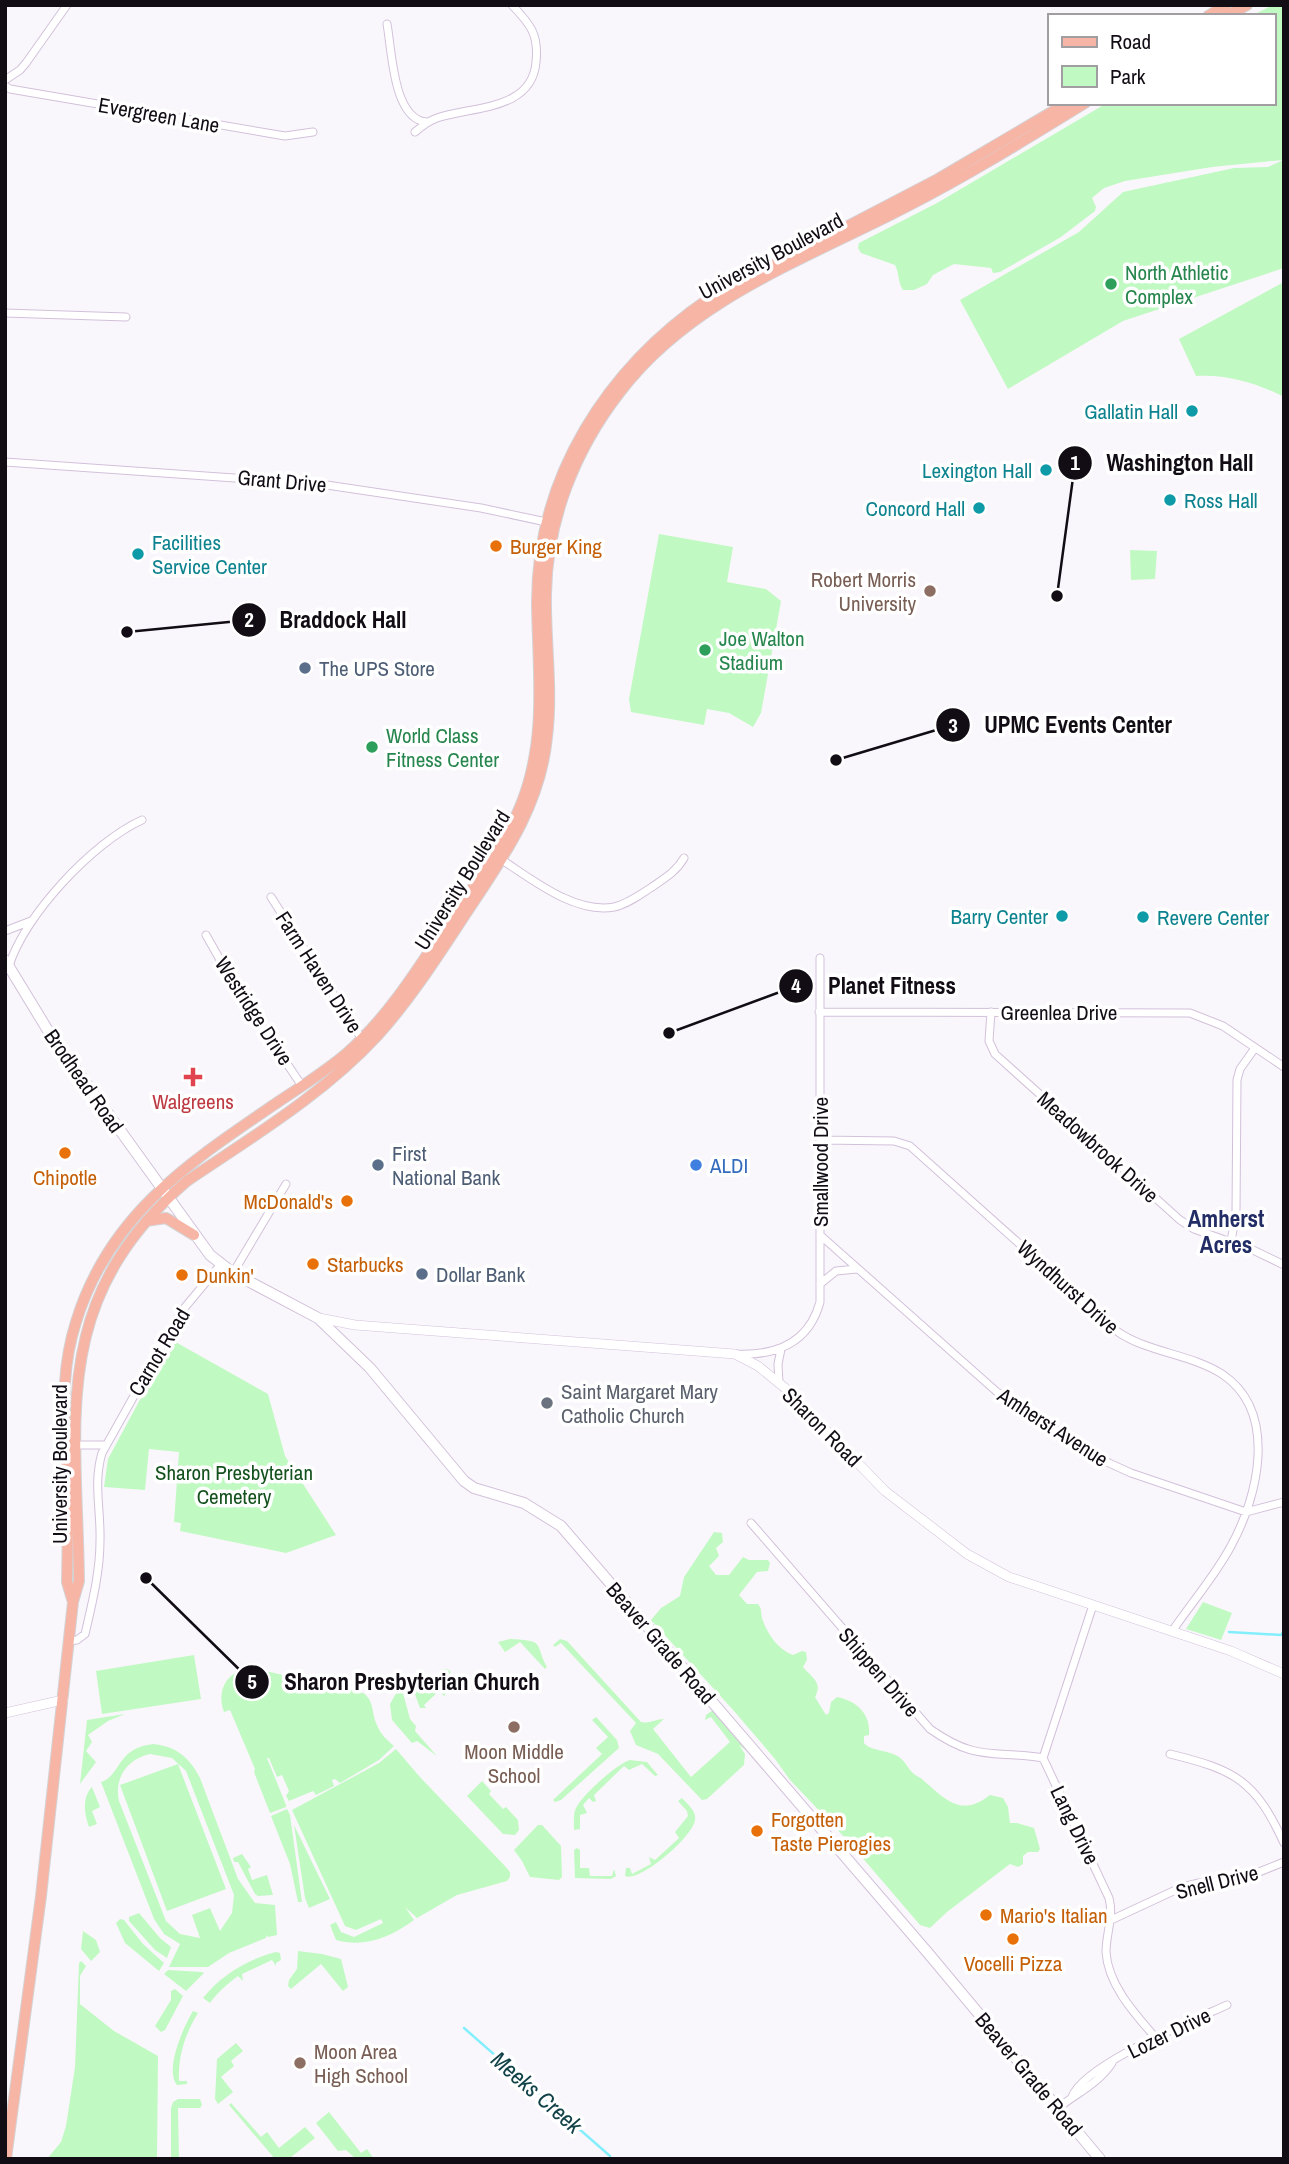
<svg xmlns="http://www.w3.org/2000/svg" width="1289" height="2164" font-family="'Archivo Narrow',sans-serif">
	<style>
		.green { fill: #c1f9c2; fill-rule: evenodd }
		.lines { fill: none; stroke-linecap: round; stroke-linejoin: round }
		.stream { stroke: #83effc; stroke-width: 2.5 }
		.minor-casing { stroke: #d2c1da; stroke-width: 9 }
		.tertiary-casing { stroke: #d2c1da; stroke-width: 10 }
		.secondary-casing { stroke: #d2c1da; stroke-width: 12 }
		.primary-casing { stroke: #d4d3d5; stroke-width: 12 }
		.minor { stroke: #fff; stroke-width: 7 }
		.tertiary { stroke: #fff; stroke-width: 9 }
		.secondary { stroke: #fff; stroke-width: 10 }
		.primary { stroke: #f7b5a6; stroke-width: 10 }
		.leisure-dot { fill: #2e9e5b; stroke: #fff; stroke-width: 2.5 }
		.culture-dot { fill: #0f9aa8; stroke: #fff; stroke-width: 2.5 }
		.food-dot { fill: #e8710a; stroke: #fff; stroke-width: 2.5 }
		.education-dot { fill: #8d6e63; stroke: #fff; stroke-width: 2.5 }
		.service-dot { fill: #5c6f8a; stroke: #fff; stroke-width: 2.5 }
		.health-dot { fill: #e0444e; stroke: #fff; stroke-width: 2.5 }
		.shop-dot { fill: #3f7fe0; stroke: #fff; stroke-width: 2.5 }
		.worship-dot { fill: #6b7280; stroke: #fff; stroke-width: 2.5 }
		.labels { text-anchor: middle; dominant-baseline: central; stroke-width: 7; stroke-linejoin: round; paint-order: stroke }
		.street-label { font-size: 21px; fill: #120c15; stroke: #fff }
		.leisure-label { font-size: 21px; fill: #27864d; stroke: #fff; text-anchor: start }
		.culture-label { font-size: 21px; fill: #0d838f; stroke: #fff; text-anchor: end }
		.food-label { font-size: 21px; fill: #c56008; stroke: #fff; text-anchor: start }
		.education-label { font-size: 21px; fill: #785e54; stroke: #fff; text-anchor: end }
		.service-label { font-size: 21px; fill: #4e5e75; stroke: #fff; text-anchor: start }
		.health-label { font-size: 21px; fill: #be3a42; stroke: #fff }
		.shop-label { font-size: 21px; fill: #366cbe; stroke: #fff; text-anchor: start }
		.worship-label { font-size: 21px; fill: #5b616d; stroke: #fff; text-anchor: start }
		.park-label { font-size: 21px; fill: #14521d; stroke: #fff }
		.neighbourhood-label { font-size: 23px; font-weight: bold; fill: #222c65; stroke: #fff }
		.water-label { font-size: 23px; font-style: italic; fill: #104248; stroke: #fff }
		.leader { fill: none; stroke: #120c15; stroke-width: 2.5 }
		.callout-dot { fill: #120c15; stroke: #fff; stroke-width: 2.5 }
		.mark-label { font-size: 21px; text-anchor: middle; font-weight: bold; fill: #fff }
		.callout-label { font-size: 23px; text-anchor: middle; font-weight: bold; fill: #120c15; stroke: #fff; stroke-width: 7; stroke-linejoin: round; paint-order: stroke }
	</style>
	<rect width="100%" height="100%" fill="#faf7fc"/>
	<path class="green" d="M1273,5H1284V268L1123,321L1008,389L960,300L1079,232L1123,192L1234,168L1268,167L1283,160L1212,167L1125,181L1104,188L1092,198L1096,207L1095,211L1061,237L1000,272L993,273L991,268L954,264L933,275L927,284L914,290H903C897,280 900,275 895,265L861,253L858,248L859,243L937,203L1107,103H1273V16H1251Z
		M1284,282V397C1257,383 1226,374 1196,376L1179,339Z
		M659,534L733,547L727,582L766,589L781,601L761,713L753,727L729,713L707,709L704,725L631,712L629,699Z
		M1130,550L1157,551L1155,579L1131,580Z
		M172,1340L268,1394L285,1456L336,1535L286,1553L180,1531L181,1523L174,1522L179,1452L149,1449L145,1490L104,1487L108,1459Z
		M714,1532L722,1533L723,1542L716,1548L719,1556L709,1566L716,1575H729L743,1557L749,1560H768L770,1563L768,1571L757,1572L739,1595L747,1604H758C763,1610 760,1614 763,1621C768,1635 779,1650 793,1655L802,1651L806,1652L807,1660L803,1667C812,1678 823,1682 815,1697L826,1715L829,1713L831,1702L837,1697C857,1701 871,1714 869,1735L864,1736V1743C870,1751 889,1750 899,1757C906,1762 908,1769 914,1774C916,1776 920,1777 923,1780C945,1799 961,1818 990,1795L1003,1798L1008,1807L1010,1823H1017L1034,1828L1040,1849L1038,1852H1028L1023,1856V1864L1018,1867L1010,1864L947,1912L930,1928L920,1925L848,1841L790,1780L775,1759L734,1711L651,1620L661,1608L680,1596L684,1577Z
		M1203,1602L1232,1613L1221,1640L1186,1629Z
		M510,1639C546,1641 534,1642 547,1667L545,1669L520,1642L505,1652L498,1642Z
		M560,1639L567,1641L641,1722C649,1724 656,1719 664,1719L653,1729L691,1777L730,1742L711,1717L705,1720L706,1715L713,1710L748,1752L739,1745L745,1754L744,1765L707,1799L702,1800L658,1754L636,1745L630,1731L636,1723L561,1643L555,1647L553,1645Z
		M194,1655L201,1699L102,1714L96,1671Z
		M243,1669L261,1670L363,1693C375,1701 371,1713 377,1725C381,1735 387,1740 394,1746L379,1760L340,1783L335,1779L332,1780L334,1786L316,1795L313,1791L289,1801L286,1796L289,1791L282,1775L277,1777L269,1758H267L286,1805V1807L270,1813L254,1772L255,1769L230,1710L224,1712C217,1693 224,1676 243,1669Z
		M447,1669L451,1672L438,1685L446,1694L444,1696L439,1691L424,1705L426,1708H420L413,1689L415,1683L429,1676L431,1680L442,1675L440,1670Z
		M398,1690L403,1693L410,1719L416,1726L415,1731L437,1756L417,1741L412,1743L392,1720L390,1704Z
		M125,1714L108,1721L88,1735L92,1742L86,1751L96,1762L80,1784L87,1720Z
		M596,1717L617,1740L619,1748L561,1800L555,1802L553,1800L602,1754L596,1748L608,1737L592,1720Z
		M153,1744C176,1746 190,1758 200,1778L238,1879L255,1903L275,1905L277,1935L268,1937L266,1935V1938L229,1953L208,1967H169L180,1944L164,1934L154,1919L101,1782C122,1775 116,1748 153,1744ZM150,1754L172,1758L186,1771L234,1895L232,1913L220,1931L210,1908L192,1915L200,1938L180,1934L166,1921L119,1801C114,1778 127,1759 150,1754Z
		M396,1749L419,1776L504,1865L510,1872V1877L507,1881L457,1895L417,1918L405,1907L414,1920C391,1937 365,1948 336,1940L330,1925L336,1922L341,1932L354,1937L383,1923L381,1919L356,1930L345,1926L292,1810L379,1763Z
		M630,1760L647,1762L658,1775L655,1776L642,1764L629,1770L624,1766L594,1795L596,1801L593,1802L589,1798L583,1805L587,1813L580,1815V1829L574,1830C574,1822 573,1814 576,1808C583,1794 617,1764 630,1760Z
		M178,1764L226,1889L167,1911L120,1785Z
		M482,1781L491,1791L489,1794L503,1809L506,1807L518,1820L519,1830L515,1835L503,1834L467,1796Z
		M92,1787L100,1807L92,1811L97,1824L89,1827C84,1814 82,1797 92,1787Z
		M682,1798C687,1804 697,1811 695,1820C693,1837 639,1883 625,1876L626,1868H630L632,1874L651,1864L649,1857L655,1860L679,1838L675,1832L688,1816L687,1811L678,1801Z
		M287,1809L290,1815L302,1902H298L290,1864L271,1816Z
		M294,1825L330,1899L309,1908L305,1898Z
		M538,1825H542L561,1846L562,1877L559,1880L530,1877L522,1861L514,1850Z
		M577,1848L580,1850V1868H589L590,1876H612L614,1869L616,1876L611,1879L575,1878L574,1850Z
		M242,1854L251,1867L248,1869L252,1880L267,1875L273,1895L258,1896L255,1894L238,1862H234L233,1858Z
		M139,1913L160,1938L171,1947L167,1958L155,1950L129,1921V1917Z
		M120,1919L124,1920L143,1944L164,1963L159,1971L125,1943L116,1923Z
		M83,1931L96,1940L100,1952L91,1961L81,1949Z
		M298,1951L322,1954L341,1959L348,1987L343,1991L321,1964L291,1989L288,1986L289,1980L297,1969Z
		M276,1952L280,1953L281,1960L276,1963V1966L272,1960L242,1974L243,1981L238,1976C227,1984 217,1993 210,2003L203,1998C220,1976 248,1959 276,1952Z
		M81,1961L86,1966L80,1976V2004L114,2031L158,2056L157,2159H47L61,2142L66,2126L75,2067L79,1963Z
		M168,1970L202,1972L204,1973L186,1991L164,1974Z
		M175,1989L183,1996L165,2030L161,2032L155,2026L171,2000V1991Z
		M193,2011L198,2013C185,2034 178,2056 179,2081H187V2084L177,2085C164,2070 184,2026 193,2011Z
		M236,2043L243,2051L231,2061L234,2066L221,2077L233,2092L218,2104L215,2099L217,2059Z
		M178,2099H200L202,2105L200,2108H178L179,2159H171V2108L173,2102Z
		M231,2103L261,2137L267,2132L279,2148L305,2127L315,2138L290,2158L275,2159L229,2105Z
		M329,2112L361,2153L367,2149L374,2159H356L346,2150L338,2151L316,2123Z"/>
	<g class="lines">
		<path class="stream" d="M1229,1632L1281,1635L1284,1631
			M464,2028L610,2156"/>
		<g class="minor-casing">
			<path id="minor" d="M387,24C392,51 393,120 427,122
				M5,80L20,70L26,63L67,5
				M5,86L10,89L285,136L313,132
				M415,132C422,126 428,121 437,118C472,106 532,111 536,62C539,34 530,24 512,5
				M5,313L126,317
				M5,462L320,484L481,508L551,523
				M502,860C533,880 575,914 614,907C628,904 641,894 652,887C665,878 676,872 684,858
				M271,897L363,1041
				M5,931L31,921
				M206,935L236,988L302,1086
				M9,966C24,916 93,842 142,820
				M819,1012L1190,1013L1223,1026L1284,1067
				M991,1012L989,1041L995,1054L1180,1220L1194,1229L1253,1250L1284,1265
				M820,1140L894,1141L910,1146L1118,1332C1149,1353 1191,1354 1222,1374C1279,1412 1258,1497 1231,1546C1215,1576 1192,1602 1173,1630
				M820,1235L997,1392L1109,1463L1131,1473L1246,1512L1284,1502
				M1231,1241L1236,1214L1237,1080L1240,1069L1255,1048
				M233,1273L286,1184
				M820,1284L836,1271L857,1269
				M736,1354C776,1356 809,1343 820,1302V958
				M779,1383L778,1364L781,1349
				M71,1445H106
				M751,1523L930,1729C977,1762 992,1750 1043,1758
				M1093,1605L1043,1758L1109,1898C1114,1917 1106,1933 1106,1952C1108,1985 1135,2014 1155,2037
				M69,1641L77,1640L85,1634C92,1604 100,1572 100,1541C101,1510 93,1483 102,1453L181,1312L221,1264
				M1170,1754C1235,1770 1255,1780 1284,1843
				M1111,1920L1182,1887L1199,1883L1244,1878L1284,1862
				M1072,2097C1083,2065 1194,2020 1227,2005
				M1058,2108C1077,2093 1098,2084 1112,2063"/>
		</g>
		<g class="tertiary-casing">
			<path id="tertiary" d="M319,1318L355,1325L735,1354L758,1366L785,1388L885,1491L967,1554L1009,1577L1231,1651L1284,1674
				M5,1713L63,1700"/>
		</g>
		<g class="secondary-casing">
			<path id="secondary" d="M5,960L47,1029L210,1255L233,1273L318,1318L370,1368L464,1481L474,1488L524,1503L561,1526L928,1953L1100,2159"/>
		</g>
		<g class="primary-casing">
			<path id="primary" d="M1208,16L1226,5
				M1227,16L1247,5
				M146,1221L166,1218L194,1235
				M72,1599L67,1582C68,1536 68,1489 66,1444C63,1402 63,1363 76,1322C109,1214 190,1162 278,1102C302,1086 326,1071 347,1053C389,1016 419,967 450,920C476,883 505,845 522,802C547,738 538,672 537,605C536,478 607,368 710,298L938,179L1067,103
				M6,2159L41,1896L73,1602L79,1581C77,1419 48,1301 187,1181C252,1137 324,1094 378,1035C415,994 444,946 475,900C509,849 541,800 547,737C553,689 545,641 546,594C547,520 575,450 620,392C690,300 803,260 902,209C965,177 1025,140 1085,103"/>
		</g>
		<use href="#minor" class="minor"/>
		<use href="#tertiary" class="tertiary"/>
		<use href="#secondary" class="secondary"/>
		<use href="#primary" class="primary"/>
	</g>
	<g class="leisure-dot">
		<circle cx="1111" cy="284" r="7"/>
		<circle cx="705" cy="650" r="7"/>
		<circle cx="372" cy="747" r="7"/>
	</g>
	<g class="culture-dot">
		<circle cx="1192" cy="411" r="7"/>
		<circle cx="1046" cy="470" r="7"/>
		<circle cx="1170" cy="500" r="7"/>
		<circle cx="979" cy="508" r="7"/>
		<circle cx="138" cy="554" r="7"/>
		<circle cx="1062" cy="916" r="7"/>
		<circle cx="1143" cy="917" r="7"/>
	</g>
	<g class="food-dot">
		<circle cx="496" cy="546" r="7"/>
		<circle cx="65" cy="1153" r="7"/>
		<circle cx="347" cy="1201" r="7"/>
		<circle cx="313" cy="1264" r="7"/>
		<circle cx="182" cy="1275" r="7"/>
		<circle cx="757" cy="1831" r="7"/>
		<circle cx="986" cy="1915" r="7"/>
		<circle cx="1013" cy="1939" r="7"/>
	</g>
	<g class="education-dot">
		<circle cx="930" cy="591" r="7"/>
		<circle cx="514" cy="1727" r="7"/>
		<circle cx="300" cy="2063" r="7"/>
	</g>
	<g class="service-dot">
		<circle cx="305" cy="668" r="7"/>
		<circle cx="378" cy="1165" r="7"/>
		<circle cx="422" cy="1274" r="7"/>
	</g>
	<path class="health-dot" d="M189.5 1066.5h7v7h7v7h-7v7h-7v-7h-7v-7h7z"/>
	<circle class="shop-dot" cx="696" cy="1165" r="7"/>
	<circle class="worship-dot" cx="547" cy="1403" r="7"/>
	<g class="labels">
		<g class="street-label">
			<text transform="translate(159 115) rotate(10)">Evergreen Lane</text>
			<text transform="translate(771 256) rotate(-28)">University Boulevard</text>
			<text transform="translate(282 481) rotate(5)">Grant Drive</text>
			<text transform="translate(462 880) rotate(-58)">University Boulevard</text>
			<text transform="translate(319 972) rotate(57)">Farm Haven Drive</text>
			<text transform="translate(254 1011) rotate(57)">Westridge Drive</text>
			<text x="1059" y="1012">Greenlea Drive</text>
			<text transform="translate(84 1081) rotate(55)">Brodhead Road</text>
			<text transform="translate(1098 1147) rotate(42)">Meadowbrook Drive</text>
			<text transform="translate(820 1162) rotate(-90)">Smallwood Drive</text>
			<text transform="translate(1068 1287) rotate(42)">Wyndhurst Drive</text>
			<text transform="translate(159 1352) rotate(-59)">Carnot Road</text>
			<text transform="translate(822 1427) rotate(45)">Sharon Road</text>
			<text transform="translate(1053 1427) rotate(33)">Amherst Avenue</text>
			<text transform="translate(59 1464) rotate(-90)">University Boulevard</text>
			<text transform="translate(661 1643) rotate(49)">Beaver Grade Road</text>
			<text transform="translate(879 1672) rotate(49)">Shippen Drive</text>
			<text transform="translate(1075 1825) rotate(64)">Lang Drive</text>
			<text transform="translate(1217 1882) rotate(-14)">Snell Drive</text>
			<text transform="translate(1169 2033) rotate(-26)">Lozer Drive</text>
			<text transform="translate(1029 2074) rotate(50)">Beaver Grade Road</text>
		</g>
		<g class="leisure-label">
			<text x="1125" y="272">North Athletic<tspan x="1125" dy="24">Complex</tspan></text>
			<text x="719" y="638">Joe Walton<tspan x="719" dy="24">Stadium</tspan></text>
			<text x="386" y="735">World Class<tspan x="386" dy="24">Fitness Center</tspan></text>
		</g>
		<g class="culture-label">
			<text x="1178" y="411">Gallatin Hall</text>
			<text x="1032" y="470">Lexington Hall</text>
			<text x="1184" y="500" text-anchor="start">Ross Hall</text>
			<text x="965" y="508">Concord Hall</text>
			<text x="152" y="542" text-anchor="start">Facilities<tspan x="152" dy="24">Service Center</tspan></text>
			<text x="1048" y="916">Barry Center</text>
			<text x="1157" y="917" text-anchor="start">Revere Center</text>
		</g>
		<g class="food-label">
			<text x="510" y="546">Burger King</text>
			<text x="65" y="1177" text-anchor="middle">Chipotle</text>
			<text x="333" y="1201" text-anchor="end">McDonald's</text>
			<text x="327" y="1264">Starbucks</text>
			<text x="196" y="1275">Dunkin'</text>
			<text x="771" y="1819">Forgotten<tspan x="771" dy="24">Taste Pierogies</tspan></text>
			<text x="1000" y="1915">Mario's Italian</text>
			<text x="1013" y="1963" text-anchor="middle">Vocelli Pizza</text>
		</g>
		<g class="education-label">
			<text x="916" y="579">Robert Morris<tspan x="916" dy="24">University</tspan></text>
			<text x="514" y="1751" text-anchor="middle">Moon Middle<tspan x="514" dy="24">School</tspan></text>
			<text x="314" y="2051" text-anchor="start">Moon Area<tspan x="314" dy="24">High School</tspan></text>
		</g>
		<g class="service-label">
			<text x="319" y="668">The UPS Store</text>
			<text x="392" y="1153">First<tspan x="392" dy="24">National Bank</tspan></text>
			<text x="436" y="1274">Dollar Bank</text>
		</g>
		<g class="health-label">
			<text x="193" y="1101">Walgreens</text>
		</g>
		<g class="shop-label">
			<text x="710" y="1165">ALDI</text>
		</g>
		<g class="worship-label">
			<text x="561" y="1391">Saint Margaret Mary<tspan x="561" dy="24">Catholic Church</tspan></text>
		</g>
		<g class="park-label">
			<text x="234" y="1472">Sharon Presbyterian<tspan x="234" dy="24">Cemetery</tspan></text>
		</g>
		<g class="neighbourhood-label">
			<text x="1226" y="1218">Amherst<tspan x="1226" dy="26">Acres</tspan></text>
		</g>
		<g class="water-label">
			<text transform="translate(537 2092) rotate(41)">Meeks Creek</text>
		</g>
	</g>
	<path class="leader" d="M1057 596L1075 463M127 632L249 620M836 760L953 725M669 1033L796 986M146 1578L252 1682"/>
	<g class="callout-dot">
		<circle cx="1057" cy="596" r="7"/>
		<circle cx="127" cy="632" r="7"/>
		<circle cx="836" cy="760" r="7"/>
		<circle cx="669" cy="1033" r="7"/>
		<circle cx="146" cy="1578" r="7"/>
		<circle cx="1075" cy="463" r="18"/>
		<circle cx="249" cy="620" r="18"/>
		<circle cx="953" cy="725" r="18"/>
		<circle cx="796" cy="986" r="18"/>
		<circle cx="252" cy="1682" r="18"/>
	</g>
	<g class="mark-label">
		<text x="1075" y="470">1</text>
		<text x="249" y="627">2</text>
		<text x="953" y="733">3</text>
		<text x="796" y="993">4</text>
		<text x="252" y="1689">5</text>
	</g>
	<g class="callout-label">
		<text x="1180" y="471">Washington Hall</text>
		<text x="343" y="628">Braddock Hall</text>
		<text x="1078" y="733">UPMC Events Center</text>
		<text x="892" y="994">Planet Fitness</text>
		<text x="412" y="1690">Sharon Presbyterian Church</text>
	</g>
	<rect width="1289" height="2164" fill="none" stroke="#120c15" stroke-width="14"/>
	<rect x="1048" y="14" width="228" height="91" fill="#ffffff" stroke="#a09ea1" stroke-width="2"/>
	<rect x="1062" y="37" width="35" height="10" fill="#f7b5a6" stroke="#a09ea1" stroke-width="2"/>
	<text x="1110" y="49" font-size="21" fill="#120c15">Road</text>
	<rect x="1062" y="66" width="35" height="21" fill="#c1f9c2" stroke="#a09ea1" stroke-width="2"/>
	<text x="1110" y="84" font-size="21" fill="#120c15">Park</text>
</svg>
